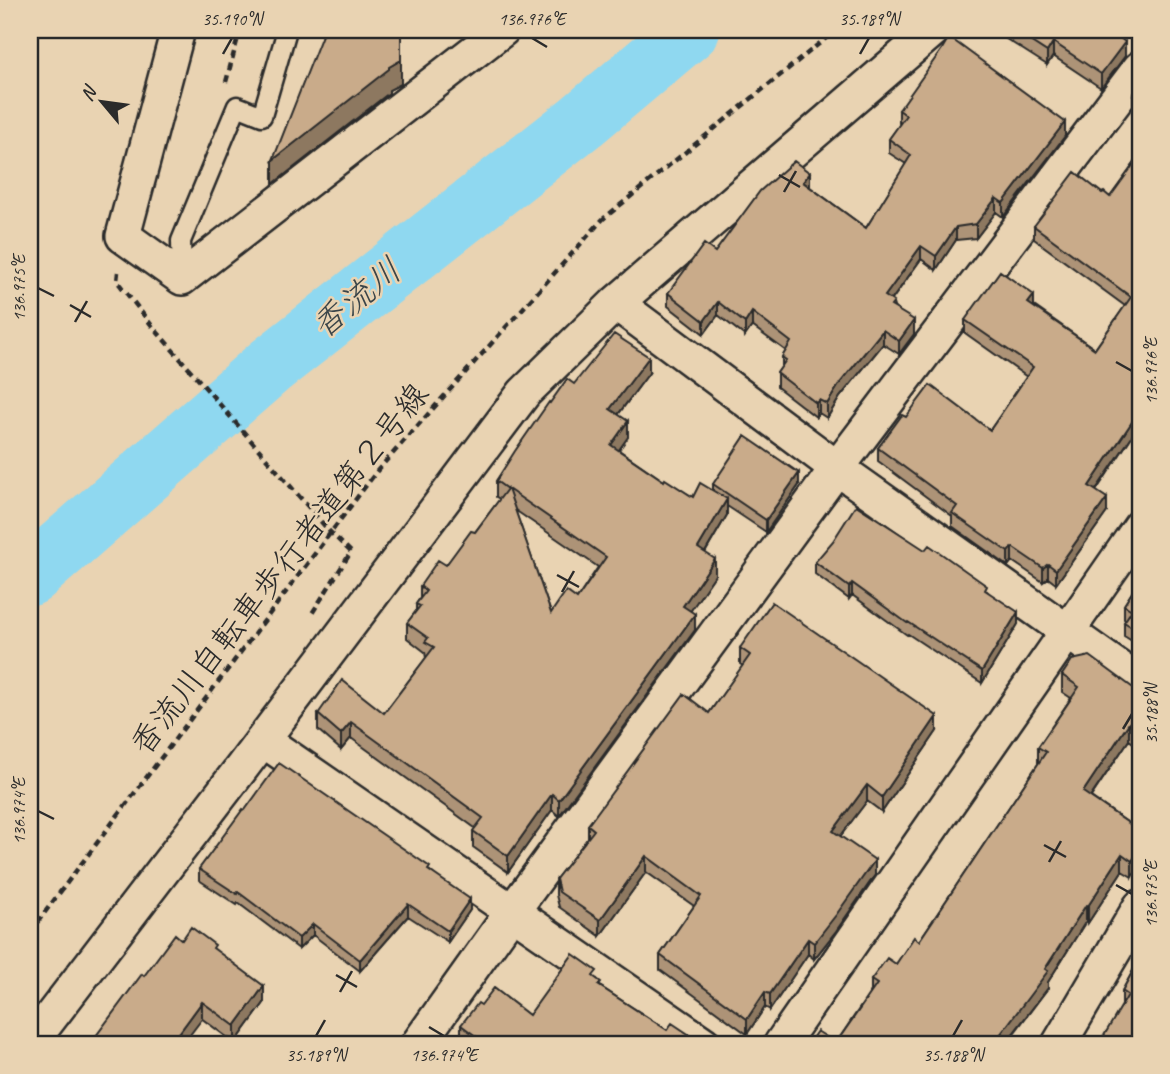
<svg xmlns="http://www.w3.org/2000/svg" width="1170" height="1074" font-family="Caveat,'Klee One',sans-serif">
	<style>
		.lines { fill: none; stroke-linecap: round; stroke-linejoin: round }
		.river { stroke: #8fd8f0; stroke-width: 60 }
		.lane-casing { stroke: #2b2b2b; stroke-width: 23 }
		.street-casing { stroke: #2b2b2b; stroke-width: 38 }
		.path { stroke: #2b2b2b; stroke-width: 4.5; stroke-dasharray: 7 5; stroke-linecap: butt }
		.lane { stroke: #e9d3b2; stroke-width: 18 }
		.street { stroke: #e9d3b2; stroke-width: 33 }
		.wall { fill: #ad9377; stroke: #2b2b2b; stroke-width: 2; fill-rule: evenodd }
		.shaded-wall { fill: #8d7861; stroke: #2b2b2b; stroke-width: 2 }
		.building { fill: #c9ab8a; stroke: #2b2b2b; stroke-width: 2; fill-rule: evenodd }
		.ticks { fill: none; stroke: #2b2b2b; stroke-width: 2.5 }
		.labels { text-anchor: middle; dominant-baseline: central; stroke-width: 5; stroke-linejoin: round; paint-order: stroke }
		.street-label { font-size: 33px; fill: #2b2b2b; stroke: #e9d3b2 }
		.water-label { font-size: 35px; font-style: italic; fill: #3a4549; stroke: #e9d3b2 }
		.neatline { fill: none; stroke: #2b2b2b; stroke-width: 2.5 }
		.ticks-label { font-size: 18px; text-anchor: middle; fill: #2b2b2b }
	</style>
	<rect width="100%" height="100%" fill="#e9d3b2"/>
	<filter id="ink" filterUnits="userSpaceOnUse"><feTurbulence type="fractalNoise" baseFrequency=".0143" numOctaves="2"/><feDisplacementMap in="SourceGraphic" scale="14" xChannelSelector="R" yChannelSelector="G"/><feConvolveMatrix kernelMatrix="1 2 1 2 8 2 1 2 1" color-interpolation-filters="sRGB"/></filter>
	<g filter="url(#ink)">
		<g class="lines">
			<path class="river" d="M30,576L270,366L582,121L690,30"/>
			<g class="lane-casing">
				<path id="lane" d="M182,278L181,241L237,106L262,116L287,30"/>
			</g>
			<g class="street-casing">
				<path id="street" d="M178,30L123,236L182,278L502,30
					M616,303L837,468L1140,683
					M263,740L704,1044
					M30,1044L243,766L524,393L616,303L933,30
					M418,1044L512,912L837,468L1140,68
					M781,1044L1140,527
					M1059,1044L1140,907"/>
			</g>
			<path class="path" d="M226,82L240,30
				M118,272L117,281L153,327L330,532L351,552L311,615
				M30,932L377,471L603,219L836,30"/>
			<use href="#lane" class="lane"/>
			<use href="#street" class="street"/>
		</g>
		<path class="wall" d="M324,30H471L467,33L401,35V84L389,90V93L273,184Z
			M992,30H1115L1125,56L1101,88L1053,56L1047,65Z
			M1140,86V113L1133,109V95Z
			M899,110L1065,136L1003,217L996,212L976,238L956,240L936,270L921,259L892,300L894,307L914,334L899,354L883,344L840,397L827,418L819,413L816,417L777,387V373L782,366V357L786,351L752,326L745,336L718,315L704,334L668,306V293L810,187L866,228L906,164L889,153V139L900,124L899,123Z
			M1139,157L1140,424L1096,491L1107,512L1056,584L1048,578L1043,582L1012,561L1008,566L952,526V516L878,461V448L906,417L990,430L1027,377L965,333V320L1034,306L1095,349L1125,306L1034,239V226L1102,193L1110,197Z
			M649,373L618,415L628,437L619,450L664,481L693,497L713,490V484L799,485L766,532L727,506V515L705,553L715,575L690,611L695,630L559,816L552,810L508,872L473,847V831L475,828L351,738L341,750L318,730V714L384,713L426,658L425,652L407,638V623L416,611V604L420,598V586L446,565L475,532L500,499L496,497V481L550,403L574,384ZM515,510L598,567L577,599L551,613Z
			M815,562L987,591L1018,624L982,683L908,634L907,635L852,595L849,599L815,574Z
			M1140,580V646L1124,636V622L1126,620L1124,619V605Z
			M740,648L937,731L882,812L867,801L840,836L875,875L836,931L814,959L808,954L770,1010L765,1007L747,1034L660,970V955L694,906L646,872L600,936L559,907L556,895V879L588,838V825L709,713L743,666L740,664Z
			M1062,675L1140,693L1136,745L1129,740L1091,797L1140,831L1132,877L1122,871L1088,923L1086,921L1048,982V988L1006,1044L836,1043L871,991V980L896,964L919,941L1038,764V747L1071,698L1062,692Z
			M245,810L430,871L470,910L448,942L408,916L360,971L313,935L299,949L238,903L237,905L199,880V869Z
			M182,940L215,950L264,1003L235,1043L144,976Z
			M1140,958V1044L1122,1005V991Z
			M597,979L601,987L667,1030L693,1037L712,1044H461V1025L481,1005L529,1015Z"/>
		<path class="shaded-wall" d="M1053,42V56L1047,65V52Z
			M1125,42V56L1101,88V74Z
			M401,60V84L389,90V93L273,184V160L389,67Z
			M1065,122V136L1003,217V203Z
			M810,173V187L803,182Z
			M996,198V212L976,238V224Z
			M956,227V240L936,270V256Z
			M921,246V259L885,309V296Z
			M1034,295V309L1028,303Z
			M718,302V315L704,334V321Z
			M752,312V326L745,336V323Z
			M914,320V334L899,354V341Z
			M883,330V344L840,397L827,418V404L840,383Z
			M649,357V373L610,425V409Z
			M819,400V413L816,417V403Z
			M1140,410V424L1089,500V486Z
			M628,421V437L611,461V445Z
			M799,473V485L766,532V520Z
			M1107,498V512L1056,584V570Z
			M727,499V515L698,564V548Z
			M1012,547V561L1008,566V552Z
			M715,559V575L683,622V606Z
			M1048,564V578L1043,582V568Z
			M852,583V595L849,599V587Z
			M1018,612V624L982,683V671Z
			M695,614V630L559,816V800Z
			M937,716V731L882,812V797Z
			M351,722V738L341,750V734Z
			M1129,723V740L1083,808V792Z
			M1140,723V739L1136,745V729Z
			M867,785V801L833,846V831Z
			M552,794V810L508,872V856Z
			M1140,849V866L1132,877V861Z
			M1122,854V871L1088,923V906Z
			M646,856V872L600,936V920Z
			M875,860V875L836,931L814,959V943Z
			M470,899V910L448,942V931Z
			M408,904V916L360,971V960Z
			M1086,905V921L1048,982V988L1005,1044L997,1039L1045,969Z
			M313,924V935L299,949V938Z
			M808,939V954L770,1010V994Z
			M264,986V1003L235,1043V1026Z
			M765,992V1007L747,1034V1019Z
			M202,1002V1019L183,1044H171Z"/>
		<path class="building" d="M324,30H401V60L389,67V69L273,160Z
			M1013,30H1115L1116,31L1114,33L1125,42L1101,74L1053,42L1047,52Z
			M949,37L1065,122L1003,203L996,198L976,224L956,227L936,256L921,246L885,296L894,302L891,306L914,320L899,341L883,330L840,383L827,404L819,400L816,403L777,373L786,360L782,357L791,342L752,312L745,323L718,302L704,321L668,293L704,244L715,252L760,191L794,161L810,173L803,182L866,228L911,155L889,139L906,115L899,110L942,49Z
			M1140,86V99L1133,95Z
			M1139,157L1140,158V410L1089,486L1107,498L1056,570L1048,564L1043,568L1012,547L1008,552L952,513L957,506L878,448L902,415L906,417L930,385L990,430L1033,367L965,320L1000,271L1034,295L1028,303L1095,349L1131,297L1034,226L1075,172L1102,193L1104,192L1110,197Z
			M614,334L649,357L610,409L628,421L611,445L664,481L665,479L693,497L700,483L727,499L698,548L715,559L683,606L695,614L559,800L552,794L508,856L473,831L483,818L351,722L341,734L318,714L342,680L384,713L434,647L425,642L428,638L407,623L420,606L416,604L426,591L420,586L438,560L446,565L471,531L475,532L507,489L496,481L515,451L549,402L550,403L567,379L574,384ZM508,489L606,557L577,599L566,591L551,613Z
			M745,436L799,473L766,520L713,484Z
			M856,505L925,550L929,545L987,586L985,590L1018,612L982,671L908,622L907,623L852,583L849,587L815,562L833,541Z
			M1140,580V632L1124,622L1132,610L1124,605Z
			M772,602L937,716L882,797L867,785L833,831L875,860L836,915L814,943L808,939L770,994L765,992L747,1019L660,955L701,896L646,856L600,920L559,892L556,879L594,830L588,825L684,694L709,713L750,655L740,648Z
			M1090,656L1140,693V723L1136,729L1129,723L1083,792L1140,831V849L1132,861L1122,854L1088,906L1086,905L1045,969L1048,971L997,1039L1006,1044H808L817,1031L836,1043L877,984L871,980L887,958L896,964L914,937L919,941L1046,752L1038,747L1079,687L1062,675L1072,660Z
			M279,763L430,867L428,870L470,899L448,931L408,904L360,960L313,924L299,938L238,892L237,894L199,869L243,809L245,810Z
			M191,927L215,945L213,948L264,986L235,1026L202,1002L171,1044H90L142,974L144,976L175,934L182,940Z
			M573,954L597,971L593,976L601,982L598,985L667,1030L672,1023L693,1037L702,1041L706,1040L712,1044H478L481,1040L461,1025L478,1003L481,1005L494,988L529,1015Z
			M1140,958V1044H1099L1128,995L1122,991Z"/>
	</g>
	<path class="ticks" d="M532,38L547,47M223,54L232,38M860,54L869,38M779,175L800,187M784,192L796,171M38,288L54,296M70,305L91,317M75,322L87,301M1116,362L1132,371M557,575L579,587M562,592L574,571M1123,729L1132,714M38,811L54,819M1044,845L1066,857M1049,862L1061,841M1116,885L1132,894M336,975L357,987M340,992L352,971M429,1027L444,1036M316,1036L325,1020M953,1036L962,1020"/>
	<g class="labels">
		<g class="street-label">
			<text transform="translate(279 569) rotate(-52)">香流川自転車歩行者道第２号線</text>
		</g>
		<g class="water-label">
			<text transform="translate(356 298) rotate(-39)">香流川</text>
		</g>
	</g>
	<rect width="1170" height="1074" fill="none" stroke="#e9d3b2" stroke-width="77"/>
	<g transform="translate(102 102) rotate(299)" stroke="#e9d3b2" stroke-width="5" paint-order="stroke">
	<path d="M0-5L12 26L0 18L-12 26Z" fill="#2b2b2b"/>
	<text y="-10" font-size="19" font-weight="bold" text-anchor="middle" fill="#2b2b2b">N</text>
	</g>
	<rect x="38" y="38" width="1094" height="998" class="neatline"/>
	<g class="ticks-label">
		<text x="232" y="25">35.190°N</text>
		<text x="532" y="25">136.976°E</text>
		<text x="869" y="25">35.189°N</text>
		<text transform="translate(19 288) rotate(-90)" y="6">136.975°E</text>
		<text transform="translate(1151 371) rotate(-90)" y="6">136.976°E</text>
		<text transform="translate(1151 714) rotate(-90)" y="6">35.188°N</text>
		<text transform="translate(19 811) rotate(-90)" y="6">136.974°E</text>
		<text transform="translate(1151 894) rotate(-90)" y="6">136.975°E</text>
		<text x="316" y="1061">35.189°N</text>
		<text x="444" y="1061">136.974°E</text>
		<text x="953" y="1061">35.188°N</text>
	</g>
</svg>
